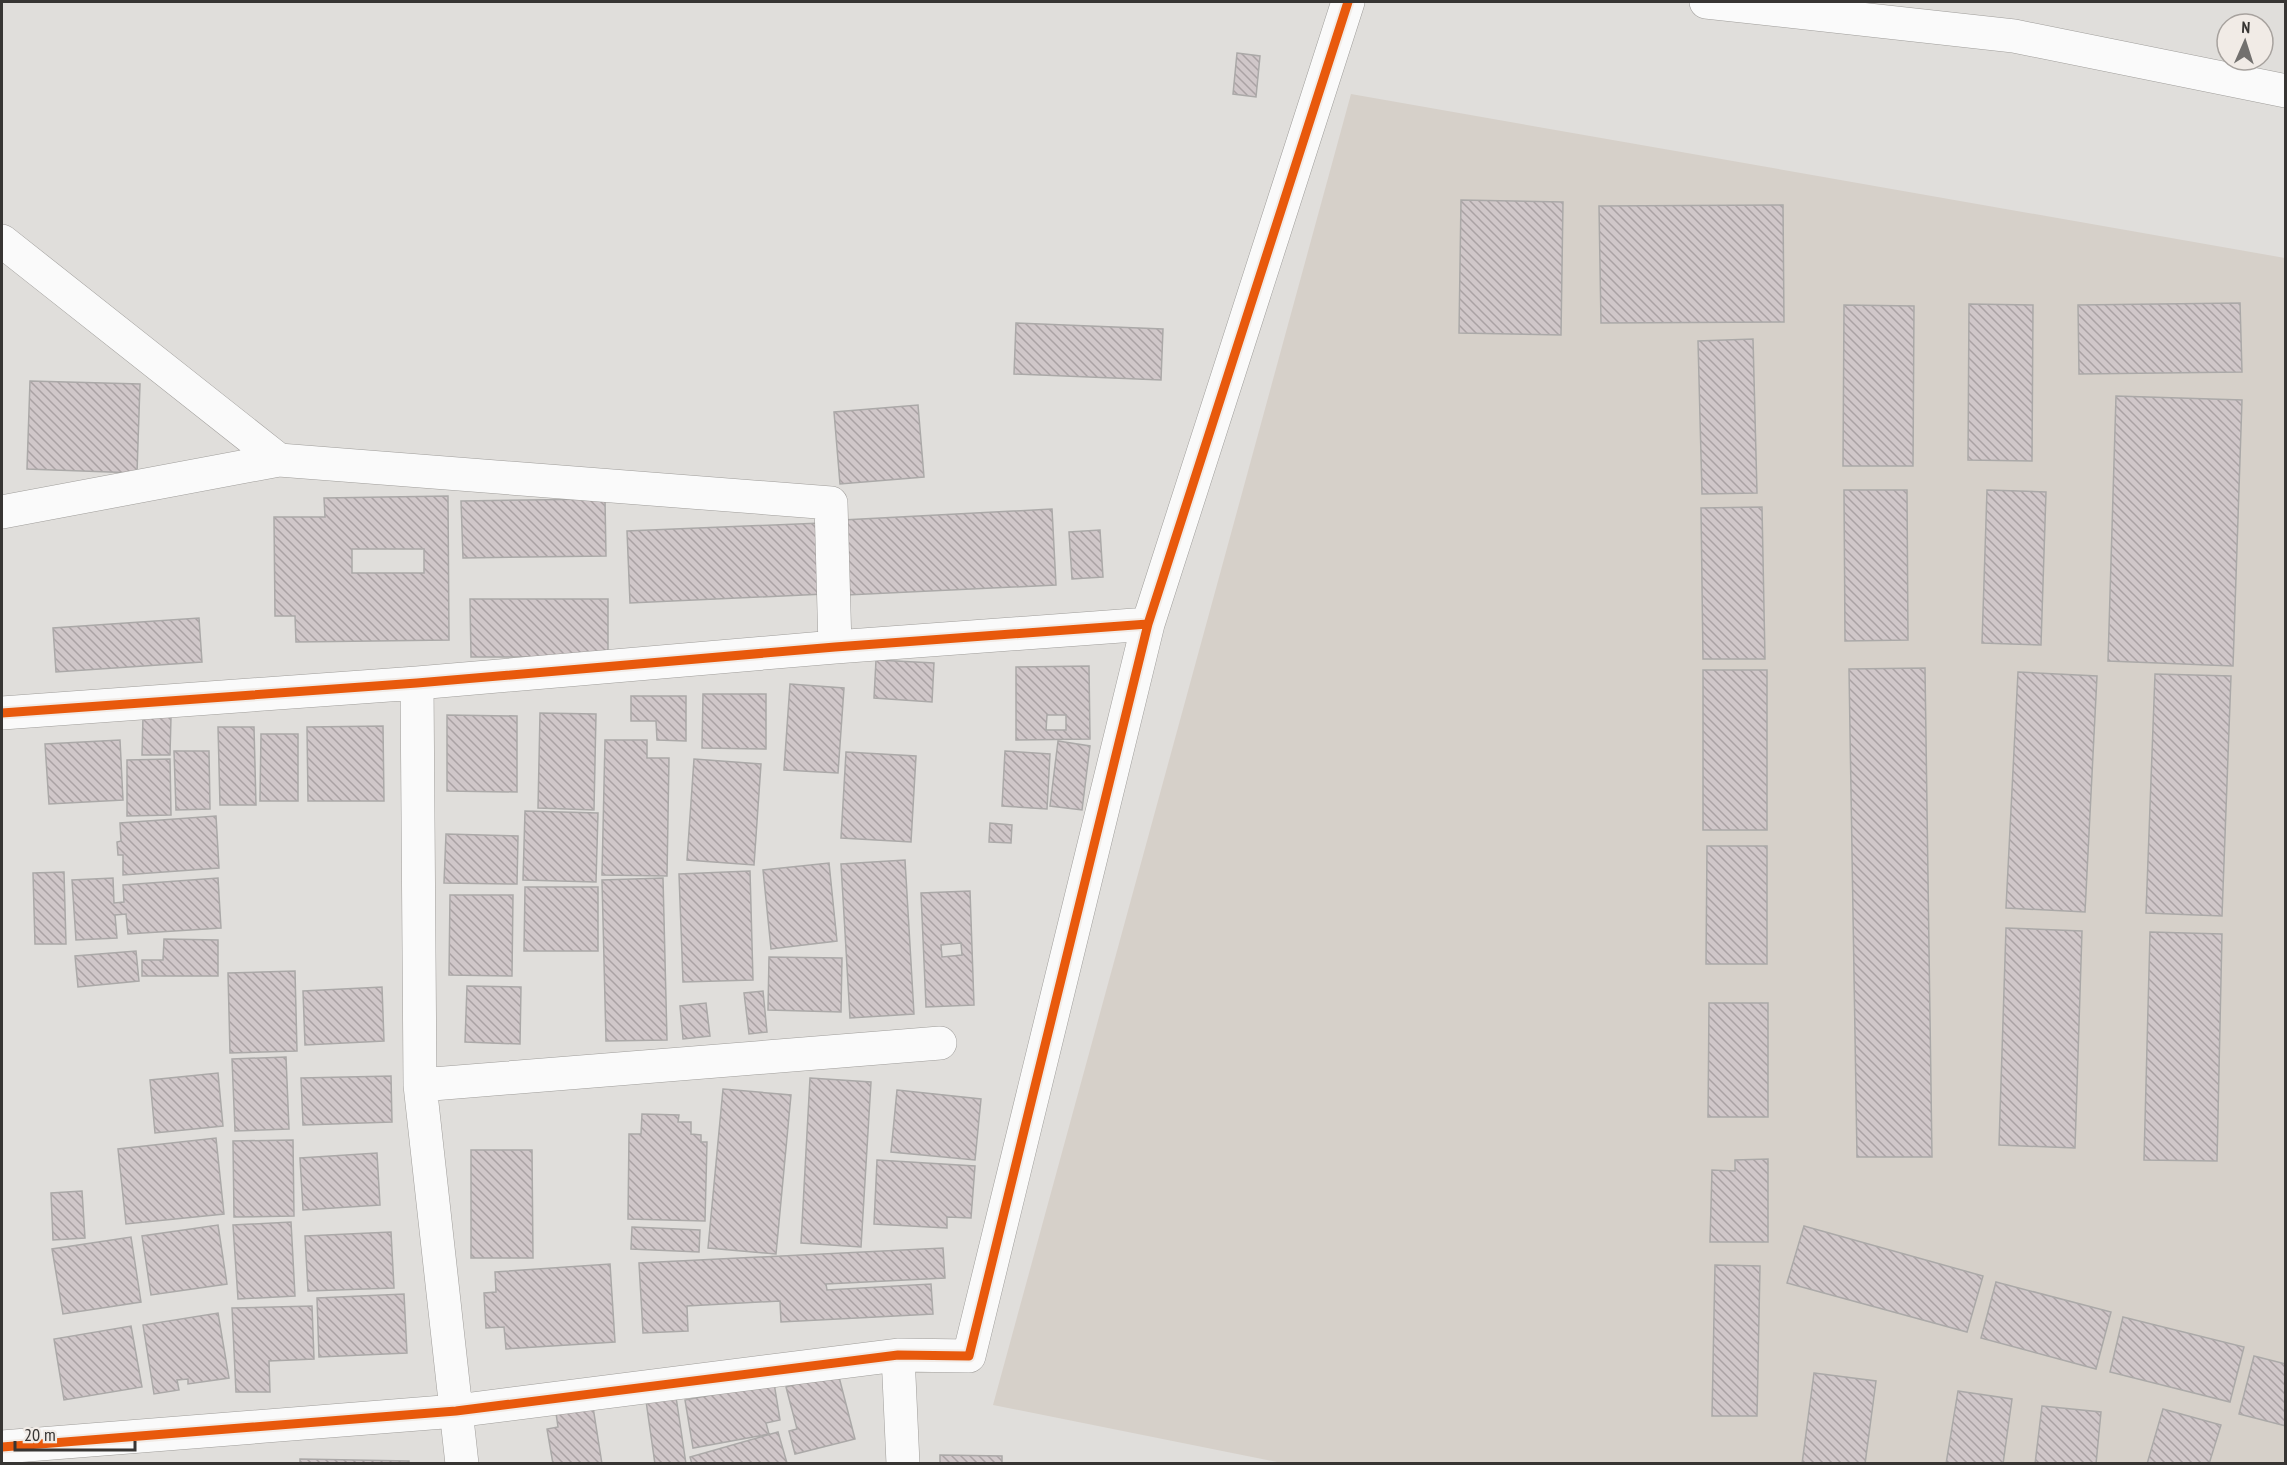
<svg xmlns="http://www.w3.org/2000/svg" width="2287" height="1465" font-family="'PT Sans Narrow',sans-serif">
	<style>
		.built { fill: #d6d0c9 }
		.building { fill: url(#building-back-hatch); stroke: #aba9a8; stroke-width: 1.5; fill-rule: evenodd }
		.lines { fill: none; stroke-linecap: round; stroke-linejoin: round }
		.street-casing { stroke: #9f9d9a; stroke-width: 34 }
		.street { stroke: #fafafa; stroke-width: 33 }
		.cycleway-casing { stroke: #f1ebe6; stroke-width: 13 }
		.cycleway { stroke: #e8590c; stroke-width: 9 }
	</style>
	<defs>
		<pattern id="building-back-hatch" width="6" height="6" patternUnits="userSpaceOnUse" patternTransform="scale(1.5)"><rect width="6" height="6" fill="#d0c7c9"/><path d="M-1 5l2 2M0 0l6 6M5-1l2 2" fill="none" stroke="#aaa2a4"/></pattern>
	</defs>
	<rect width="100%" height="100%" fill="#e0dedb"/>
	<path class="built" d="M1351,94L2285,258V1463L1287,1464L993,1405Z"/>
	<path class="building" d="M1237,53L1260,56L1256,97L1233,94Z
		M1461,200L1563,202L1561,335L1459,333Z
		M1783,205L1784,322L1601,323L1599,206Z
		M2240,303L2242,372L2079,374L2078,305Z
		M1969,304L2033,305L2032,461L1968,460Z
		M1844,305L1914,306L1913,466H1843Z
		M1016,323L1163,329L1161,380L1014,374Z
		M1753,339L1757,493L1702,494L1698,341Z
		M30,381L140,384L137,473L27,469Z
		M2116,396L2242,400L2233,666L2108,661Z
		M918,405L924,477L840,484L834,412Z
		M1844,490H1907L1908,640L1845,641Z
		M1987,490L2046,492L2041,645L1982,643Z
		M448,496L449,640L296,642L295,616H275L274,517H325L324,498ZM352,549H424V573H352Z
		M605,499L606,556L463,558L461,501Z
		M1762,507L1765,659H1703L1701,508Z
		M1052,509L1056,585L847,595L843,520Z
		M821,523L824,594L630,603L627,531Z
		M1100,530L1103,577L1072,579L1069,532Z
		M470,599H608V657H471Z
		M199,618L202,662L56,672L53,628Z
		M876,660L934,663L932,702L874,698Z
		M1089,666L1090,739L1016,740V667ZM1047,715H1066V730H1046Z
		M1925,668L1932,1157H1857L1849,669Z
		M1703,670H1767V830H1703Z
		M2018,672L2097,676L2085,912L2006,908Z
		M2155,674L2231,676L2222,916L2146,913Z
		M790,684L844,688L838,773L784,770Z
		M703,694H766V749L702,748Z
		M631,696H686V741L657,740L656,721H631Z
		M540,713L596,714L594,810L538,808Z
		M447,715L517,716V792L447,791Z
		M143,716L171,717L170,755H142Z
		M383,726L384,801H308L307,727Z
		M218,727H254L256,805H220Z
		M261,734H298V801H260Z
		M120,740L123,800L49,804L45,744Z
		M605,740H647V758H669L667,876L602,875Z
		M1058,741L1090,746L1082,810L1050,806Z
		M174,751H209L210,809L176,810Z
		M1005,751L1050,754L1047,809L1002,806Z
		M846,752L916,756L911,842L841,838Z
		M170,759L171,815L127,816V760Z
		M694,759L761,764L754,865L687,860Z
		M525,811L598,813L596,882L523,880Z
		M216,816L219,868L123,875V855H118L117,842L121,841L120,823Z
		M990,823L1012,825L1011,843L989,842Z
		M446,834L518,836L517,884L444,883Z
		M1707,846H1767V964H1706Z
		M905,860L914,1014L850,1018L841,864Z
		M829,863L837,941L771,949L763,870Z
		M750,871L753,980L683,982L679,874Z
		M64,872L66,944H35L33,873Z
		M113,878L114,903L124,902L123,885L218,878L221,928L128,934L126,914L115,915L117,938L76,940L72,880Z
		M663,878L667,1040L606,1041L602,880Z
		M525,887H598V951H524Z
		M970,891L974,1005L926,1007L921,893ZM961,943L962,955L942,957L941,945Z
		M450,895H513L512,976L449,975Z
		M2006,928L2082,931L2075,1148L1999,1145Z
		M2150,932L2222,934L2217,1161L2144,1160Z
		M164,939L218,940V976H142V960H163Z
		M136,951L139,981L78,987L75,956Z
		M769,957L842,958L841,1012L768,1010Z
		M295,971L297,1051L230,1053L228,973Z
		M467,986L521,987L520,1044L465,1042Z
		M382,987L384,1041L305,1045L303,991Z
		M763,991L767,1032L749,1034L744,993Z
		M706,1003L710,1036L683,1039L680,1006Z
		M1709,1003H1768V1117H1708Z
		M286,1057L289,1129L235,1131L232,1059Z
		M218,1073L223,1126L155,1133L150,1080Z
		M391,1076L392,1122L303,1125L301,1078Z
		M810,1078L871,1082L861,1247L801,1243Z
		M723,1089L791,1095L776,1254L708,1248Z
		M897,1090L981,1099L975,1160L891,1152Z
		M642,1114L679,1115L678,1122H691V1134L701,1135V1142H707L705,1221L628,1219L629,1134H641Z
		M216,1138L224,1214L126,1224L118,1149Z
		M293,1140L294,1216L234,1217L233,1141Z
		M471,1150H532L533,1258H471Z
		M377,1153L380,1205L303,1210L300,1158Z
		M1768,1159V1242H1710L1712,1170L1735,1171V1160Z
		M877,1160L975,1166L971,1218L947,1217V1228L874,1224Z
		M82,1191L85,1238L53,1240L51,1193Z
		M291,1222L295,1296L238,1299L233,1225Z
		M218,1225L227,1284L151,1295L142,1236Z
		M1804,1226L1983,1276L1967,1332L1787,1283Z
		M632,1227L700,1230L699,1252L631,1249Z
		M391,1232L394,1288L308,1291L305,1236Z
		M131,1237L141,1302L63,1314L52,1249Z
		M943,1248L945,1278L826,1284L827,1290L931,1284L933,1314L781,1322L780,1301L687,1306L688,1331L643,1333L639,1263Z
		M610,1264L615,1342L506,1349L504,1327L486,1328L484,1293L496,1292L495,1272Z
		M1715,1265L1760,1266L1757,1416H1712Z
		M1996,1282L2111,1312L2096,1369L1981,1338Z
		M404,1294L407,1353L319,1357L317,1298Z
		M312,1306L314,1359L269,1361L270,1392H236L232,1308Z
		M218,1313L229,1378L188,1384V1379L177,1380L179,1390L154,1394L143,1325Z
		M2123,1317L2244,1347L2230,1402L2110,1372Z
		M131,1326L142,1387L64,1400L54,1339Z
		M2254,1356L2286,1364V1426L2239,1414Z
		M838,1373L855,1439L795,1454L789,1431L797,1429L786,1387Z
		M1814,1373L1876,1381L1865,1464H1802Z
		M774,1383L780,1420L766,1423L769,1434L693,1448L685,1400Z
		M1958,1391L2012,1399L2003,1464H1946Z
		M676,1397L686,1464H655L646,1401Z
		M2042,1406L2101,1412L2096,1464H2035Z
		M593,1407L602,1464H553L547,1429L558,1427L556,1413Z
		M2163,1409L2221,1425L2209,1464H2147Z
		M778,1432L787,1463L692,1464L690,1457Z
		M940,1455L1002,1456V1464H940Z
		M300,1459L409,1461V1464H300Z"/>
	<g class="lines">
		<g class="street-casing">
			<path id="street" d="M1706,2L2014,36L2286,91
				M2,241L279,460
				M2,512L279,460L831,503L835,647
				M417,683L420,1085L462,1464
				M2,713L417,683L835,647L1148,624
				M420,1085L940,1043
				M898,1355L903,1464
				M2,1447L456,1411L898,1355L969,1356L1148,624L1348,2"/>
		</g>
		<use href="#street" class="street"/>
		<g class="cycleway-casing">
			<path id="cycleway" d="M2,713L417,683L835,647L1148,624
				M2,1447L456,1411L898,1355L969,1356L1148,624L1348,2"/>
		</g>
		<use href="#cycleway" class="cycleway"/>
	</g>
	<rect width="2287" height="1465" fill="none" stroke="#373533" stroke-width="6"/>
	<g transform="translate(2245 42) rotate(3)"><circle r="28" fill="#f1ebe6" stroke="#a7a29e" stroke-width="1.5"/>
	<path d="M0-4.5L10 22L0 15L-10 22Z" fill="#72706e"/>
	<text y="-9" font-size="16" font-weight="bold" text-anchor="middle" fill="#373533">N</text>
	</g>
	<path d="M15 1441v9h120v-9" fill="none" stroke="#373533" stroke-width="3"/>
	<text x="24" y="1441" font-size="18" fill="#373533" stroke="#f1ebe6" stroke-width="4.5" paint-order="stroke">20 m</text>
</svg>
